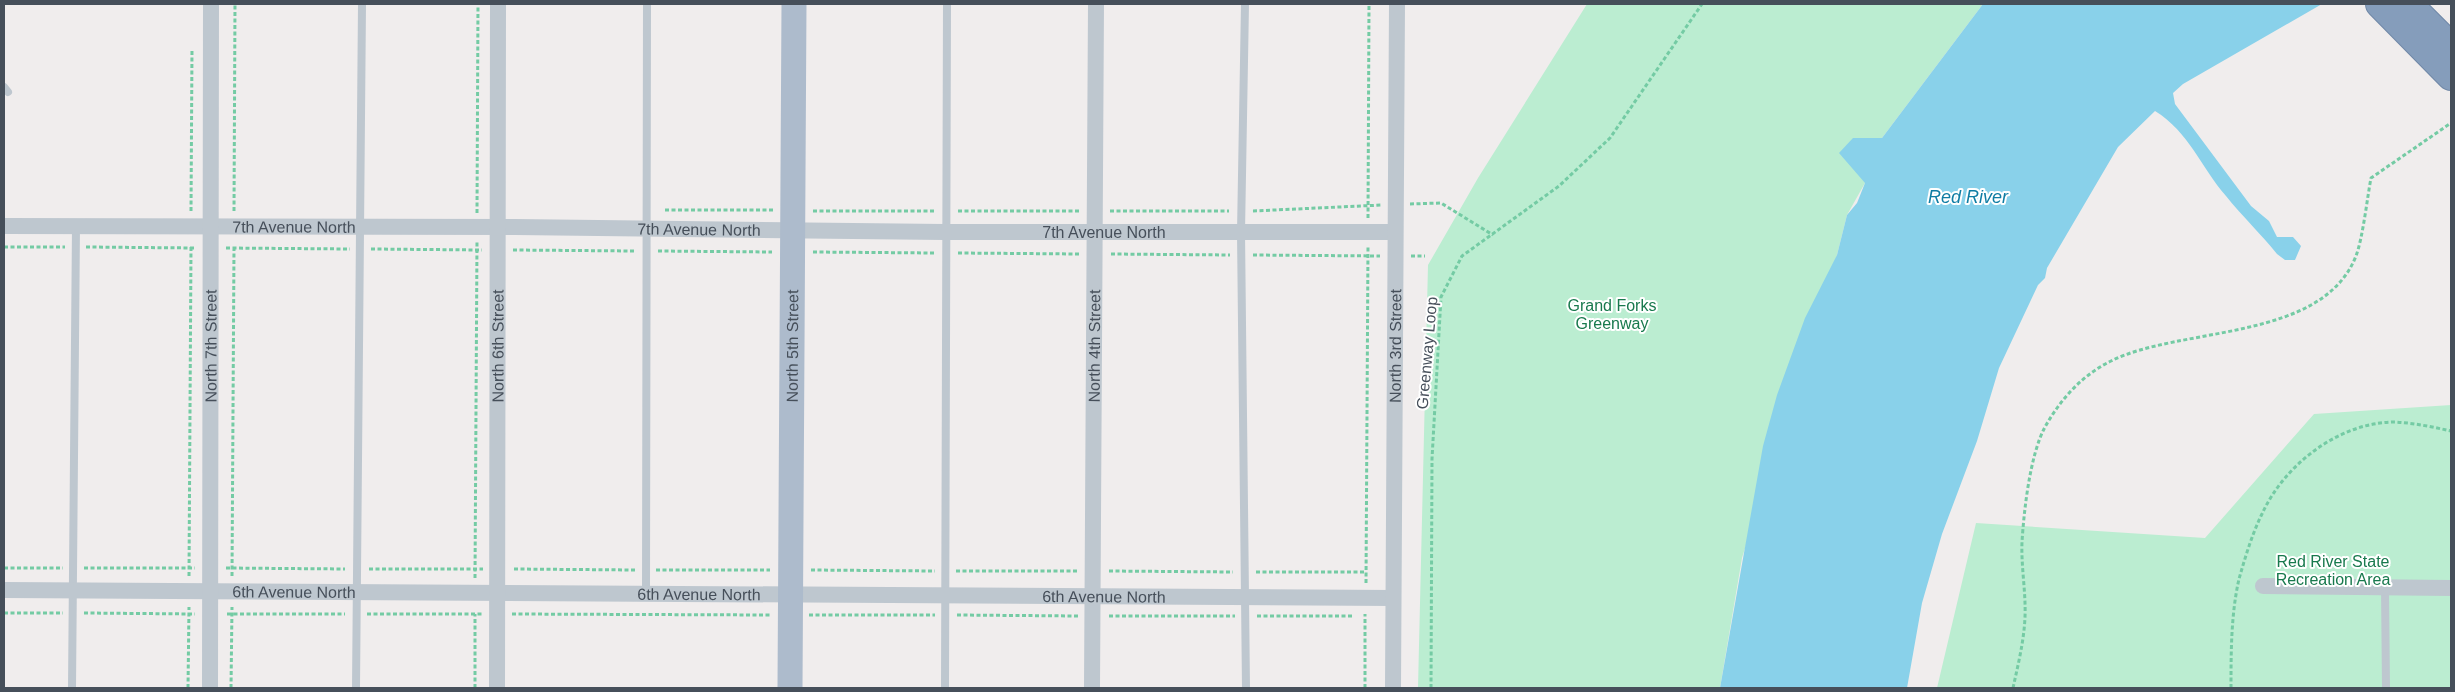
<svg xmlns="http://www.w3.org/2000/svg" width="2455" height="692" font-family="Helvetica,sans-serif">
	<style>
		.green { fill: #bbedd1 }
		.water { fill: #89d1ea }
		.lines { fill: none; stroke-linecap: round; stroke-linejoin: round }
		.highway-casing { stroke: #7088a7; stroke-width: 30 }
		.path { stroke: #74cba4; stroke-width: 3; stroke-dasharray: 4 2.5; stroke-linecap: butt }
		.lane { stroke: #bec7cf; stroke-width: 8 }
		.street { stroke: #bec7cf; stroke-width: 16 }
		.primary { stroke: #adbbcc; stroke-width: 25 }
		.highway { stroke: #859dbb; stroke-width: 28 }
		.labels { text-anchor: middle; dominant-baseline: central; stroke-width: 4; stroke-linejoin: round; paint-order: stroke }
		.street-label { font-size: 16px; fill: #464f5a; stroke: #fff }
		.park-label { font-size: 16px; fill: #18794d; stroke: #fff }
		.water-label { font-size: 18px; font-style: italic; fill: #0f7da4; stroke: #fff }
	</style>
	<rect width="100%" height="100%" fill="#f0eded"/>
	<path class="green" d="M1587,4H1983L1882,138H1853L1865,183L1847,215L1837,255L1742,558L1720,688H1418L1428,265L1478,178Z
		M2451,405V688H1937L1976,523L2205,538L2314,414Z"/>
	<path class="water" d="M1983,4H2322L2183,84L2173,93L2175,104L2251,206L2269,221L2277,237H2293L2301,246L2295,260H2285L2277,254C2261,234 2242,216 2226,196C2201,167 2189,132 2155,111L2118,147L2047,268L2045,278L2038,285L1999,368L1977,441L1942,534L1922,603L1907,688H1720L1763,446L1777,395L1805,318L1837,255L1847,215L1857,203L1865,183L1839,153L1853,138H1882Z"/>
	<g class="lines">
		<g class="highway-casing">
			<path id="highway" d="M2380,4L2451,76
				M2408,4L2451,47"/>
		</g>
		<path class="path" d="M1410,204L1441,203L1493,235
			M665,210H774
			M191,211L192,49
			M234,211L235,4
			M813,211H934
			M958,211H1079
			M1110,211H1229
			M1253,211L1382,205
			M477,213L478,4
			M1368,218L1369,4
			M4,247H65
			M86,247L195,248
			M226,248L350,249
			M371,249L482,250
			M513,250L635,251
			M658,251L772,252
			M813,252L935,253
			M958,253L1080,254
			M1111,254L1230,255
			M1253,255L1380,256
			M1411,256H1425
			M4,568H63
			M84,568H195
			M226,568L345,569
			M369,569H483
			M514,569L635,570
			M656,570H770
			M811,570L935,571
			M956,571H1078
			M1109,571L1233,572
			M1256,572H1366
			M189,576L191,247
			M232,576L234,247
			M475,578L477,241
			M1366,583L1368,246
			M4,613H63
			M84,613L195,614
			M227,614H345
			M367,614H483
			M512,614L770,615
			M809,615H935
			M957,615L1078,616
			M1109,616H1235
			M1257,616H1353
			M188,688L189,607
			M231,688L232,607
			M475,688V614
			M1365,688V614
			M1431,688L1432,459L1441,297L1462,256L1559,186L1610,138L1702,4
			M2013,688C2018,665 2024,641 2025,617C2026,592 2021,567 2022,542C2024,510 2030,455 2045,427C2060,400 2082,375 2111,361C2181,326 2322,342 2356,256C2363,237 2367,199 2371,178L2451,123
			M2231,688C2231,652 2231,614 2239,579C2245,558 2252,534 2262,514C2284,465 2339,422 2395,422C2414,423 2433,427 2451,431"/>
		<path class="lane" d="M1245,4L1241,232L1246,688
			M4,87L8,92
			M2385,588L2386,688
			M646,594L647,4
			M72,688L76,226
			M356,688L362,4
			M945,688L947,4"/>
		<g class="street">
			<path id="s1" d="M4,226L515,227L944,232H1395"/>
			<path d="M2263,586L2451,588"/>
			<path id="s2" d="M4,590L1393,598"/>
			<path id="s3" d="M210,688L211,4"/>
			<path id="s4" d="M497,688L498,4"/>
			<path id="s5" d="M1092,688L1096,4"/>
			<path id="s6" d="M1393,688L1397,4"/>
		</g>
		<path class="primary" id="s7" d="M790,688L794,4"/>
		<use href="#highway" class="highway"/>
	</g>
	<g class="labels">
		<g class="street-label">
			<text stroke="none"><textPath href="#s1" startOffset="290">7th Avenue North</textPath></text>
			<text stroke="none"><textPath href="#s1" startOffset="695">7th Avenue North</textPath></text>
			<text stroke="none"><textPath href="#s1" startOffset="1100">7th Avenue North</textPath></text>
			<text stroke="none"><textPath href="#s3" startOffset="342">North 7th Street</textPath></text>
			<text stroke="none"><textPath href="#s4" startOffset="342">North 6th Street</textPath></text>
			<text stroke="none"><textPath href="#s7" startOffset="342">North 5th Street</textPath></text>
			<text stroke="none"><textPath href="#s5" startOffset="342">North 4th Street</textPath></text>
			<text stroke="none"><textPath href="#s6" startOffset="342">North 3rd Street</textPath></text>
			<text transform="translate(1427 353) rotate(-85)">Greenway Loop</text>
			<text stroke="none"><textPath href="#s2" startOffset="290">6th Avenue North</textPath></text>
			<text stroke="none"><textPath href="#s2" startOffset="695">6th Avenue North</textPath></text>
			<text stroke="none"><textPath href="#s2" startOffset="1100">6th Avenue North</textPath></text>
		</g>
		<g class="park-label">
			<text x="1612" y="305">Grand Forks<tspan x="1612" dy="18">Greenway</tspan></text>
			<text x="2333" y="561">Red River State<tspan x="2333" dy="18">Recreation Area</tspan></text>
		</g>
		<g class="water-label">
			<text x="1968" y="197">Red River</text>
		</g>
	</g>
	<rect width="2455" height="692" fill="none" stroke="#464f5a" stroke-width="10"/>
</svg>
